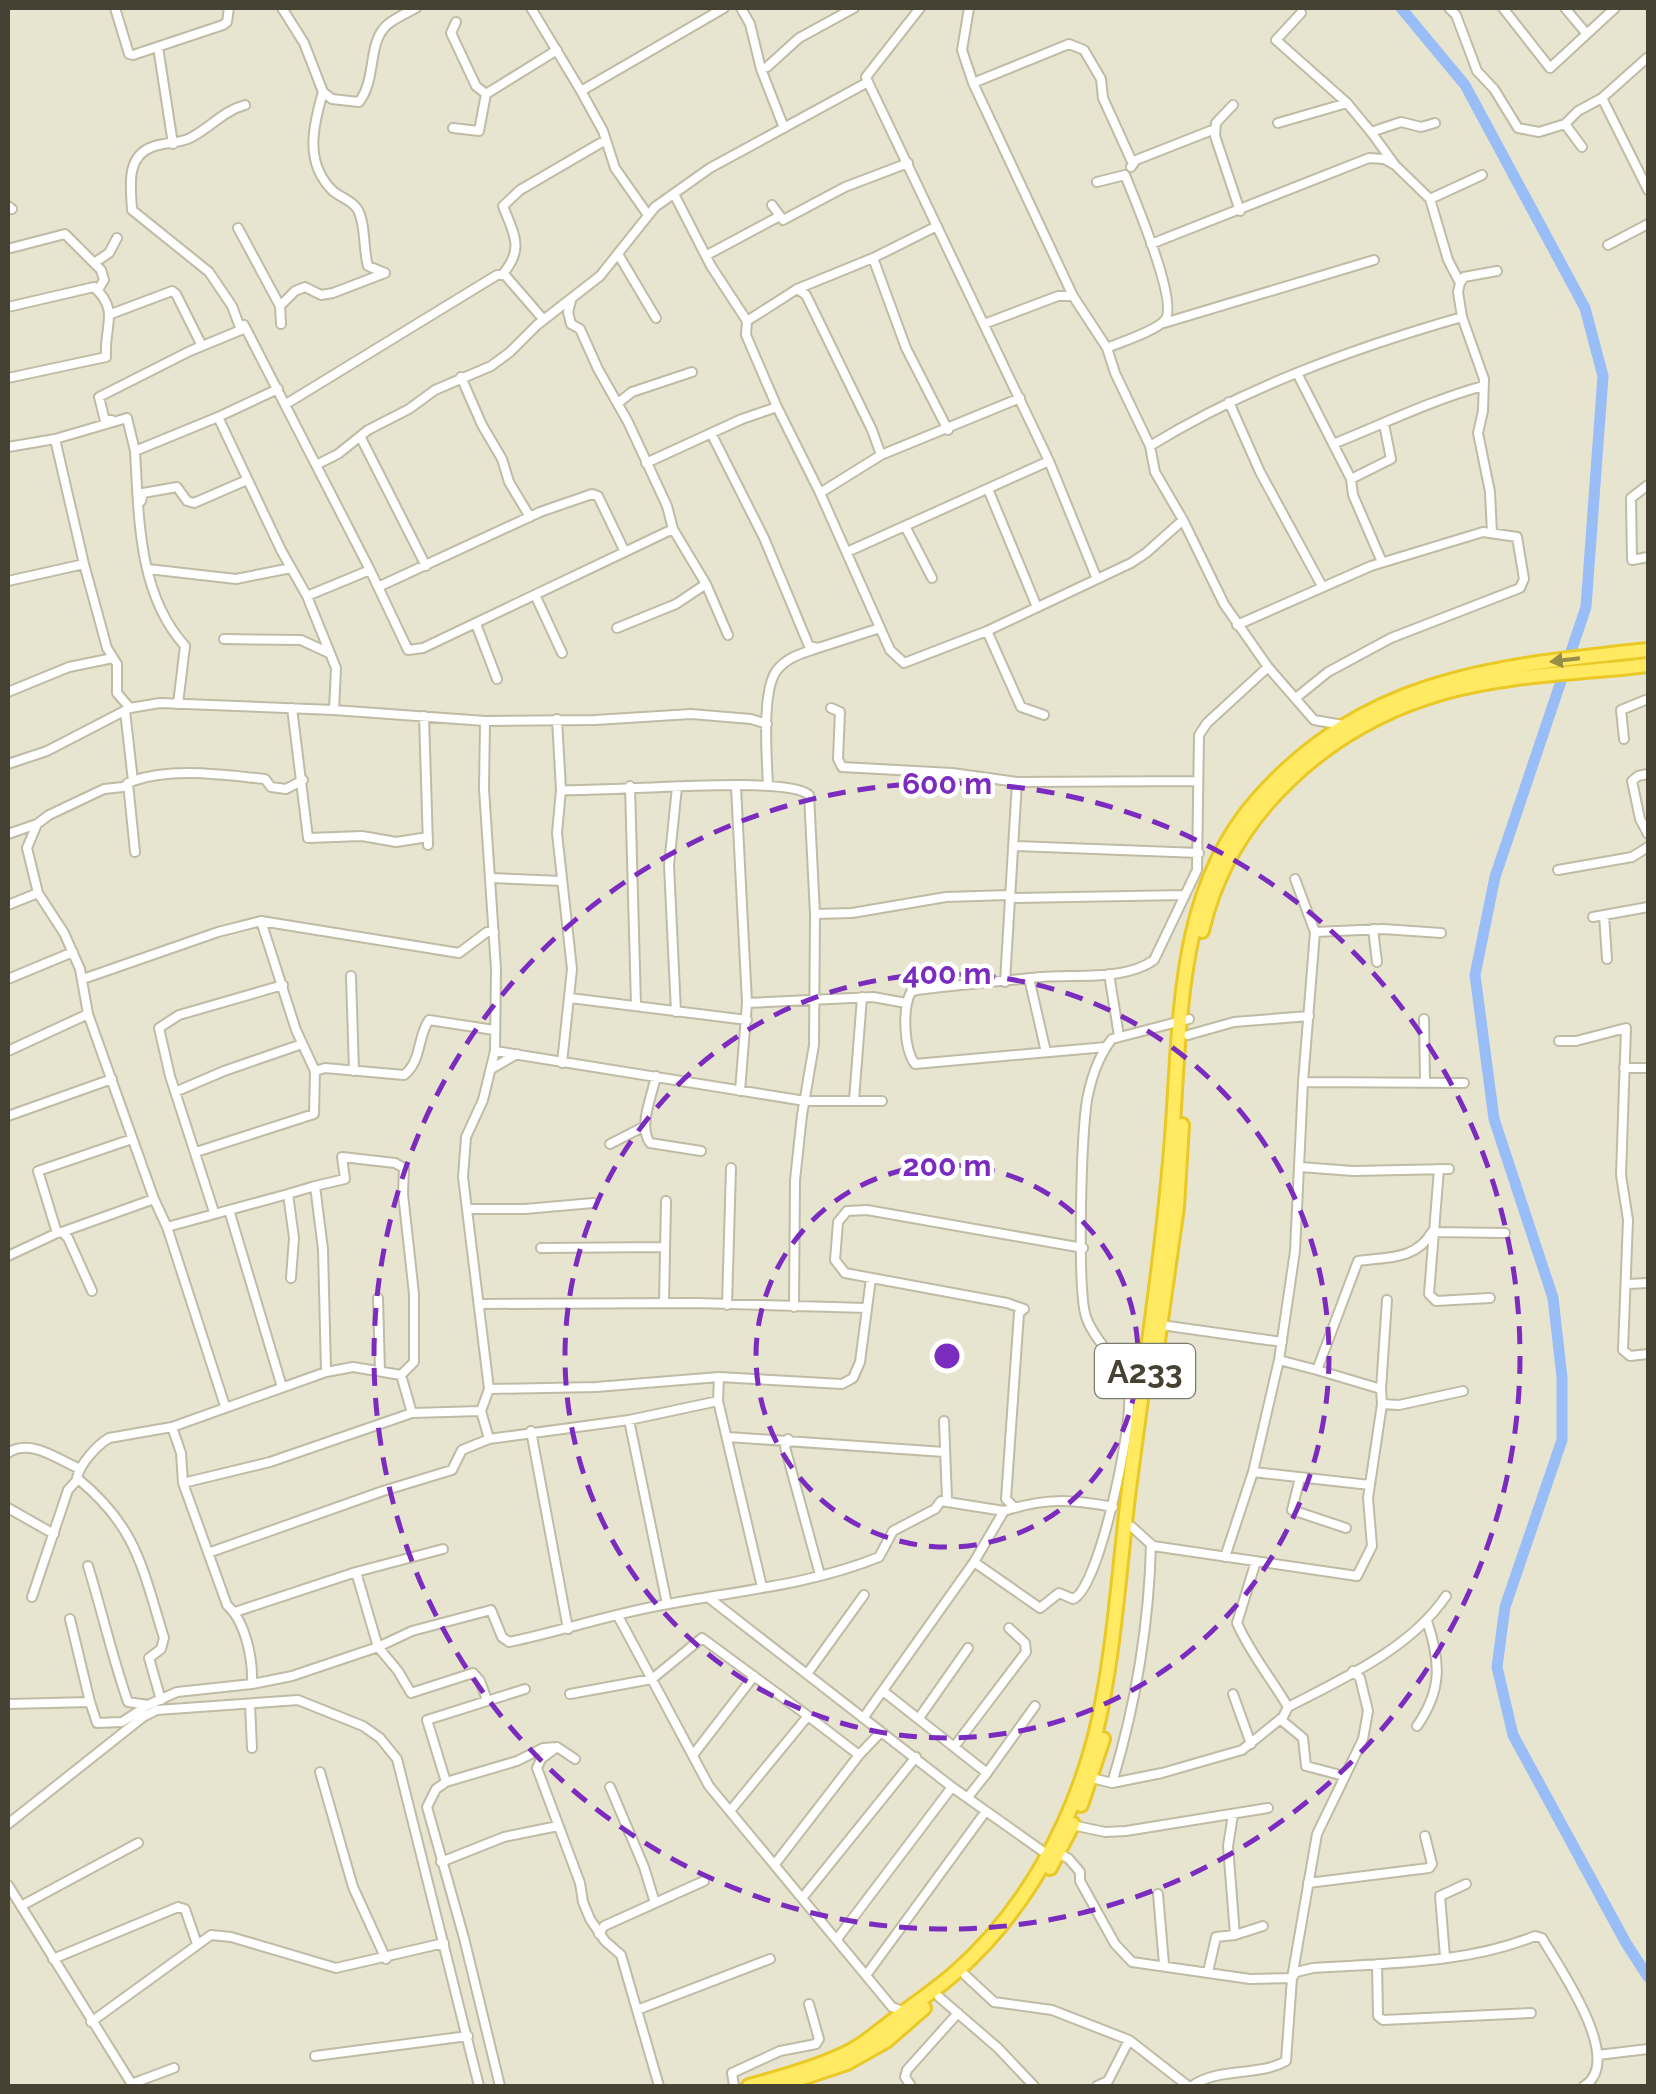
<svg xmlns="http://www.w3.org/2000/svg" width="1656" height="2094" font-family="Raleway,sans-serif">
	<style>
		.residential { fill: #e7e5d0 }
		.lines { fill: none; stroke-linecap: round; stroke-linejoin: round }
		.river { stroke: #99bdf6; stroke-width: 11 }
		.minor-casing { stroke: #bfbba5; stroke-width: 12 }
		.highway-casing { stroke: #eac826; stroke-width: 18 }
		.minor { stroke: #fff; stroke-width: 8 }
		.highway { stroke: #ffea62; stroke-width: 12 }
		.oneway { fill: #998e48 }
		.ring { fill: none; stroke: #7b2cbf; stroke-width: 5; stroke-dasharray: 18 12 }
		.labels { text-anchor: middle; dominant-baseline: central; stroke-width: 9; stroke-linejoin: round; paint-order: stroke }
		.shield { fill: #fff; stroke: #7d7b70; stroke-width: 2.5 }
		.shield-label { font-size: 32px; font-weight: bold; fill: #454233 }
		.centre { fill: #7b2cbf; stroke: #fff; stroke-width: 5 }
		.ring-label { font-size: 30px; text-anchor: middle; font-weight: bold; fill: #7b2cbf; stroke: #fff; stroke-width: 9; stroke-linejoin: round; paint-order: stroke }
	</style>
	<rect width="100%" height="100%" fill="#f3f1e3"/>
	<path class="residential" d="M8,8H1648V2086H8Z"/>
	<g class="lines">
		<path class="river" d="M1401,8L1465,85L1585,308L1603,376L1586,607L1495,877L1475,975L1494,1119L1553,1298L1562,1377V1440L1505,1607L1497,1667L1513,1735L1626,1943L1648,1977"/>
		<g class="minor-casing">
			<path id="minor" d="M115,8L129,54L133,55L223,25L227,22L229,8
				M282,8L304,43L323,92L332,99L359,102C377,79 367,43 387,25C395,18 407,13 416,8
				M531,8L581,91
				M741,8L750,24L761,69L784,128
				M969,8L962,50L973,83L1073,296L1107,348L1115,373L1150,446L1155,472L1183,520L1224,604L1268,667L1314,720L1343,725
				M1449,8L1456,15L1477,71L1494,89L1518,128L1539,132L1565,124
				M1503,8L1550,68L1615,8
				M1565,8L1586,33
				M1301,13L1276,40L1347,103L1371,132L1401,122L1421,127L1435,123
				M456,22L451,33L476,86L486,94
				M158,47L173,144
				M761,69L767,67L799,38L854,8
				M868,82L1049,461L1097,579
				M973,83L1069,44L1084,50L1101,79L1103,98L1133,164
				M323,92C313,126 304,163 333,191C341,198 352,200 358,210C366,226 363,249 368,266L385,273
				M1602,98L1648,190
				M1233,105L1216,123L1215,136L1240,211
				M1278,123L1347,103
				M453,128L479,131L486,94L557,50
				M1371,132L1395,165L1430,199L1448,260L1460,283L1458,292L1462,317
				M1582,147L1565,124L1578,111L1602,98L1648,57
				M1131,167L1136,160L1215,129
				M1097,182L1125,175C1134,198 1179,303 1165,320C1156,331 1121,342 1107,348
				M674,194L711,266L747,321L746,335L777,407L820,493L890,650L904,663L987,631L1131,563L1146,553L1183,520
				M1430,199L1482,175
				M772,205L783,220L845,187L908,163
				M8,206L12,209
				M648,215L615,168L603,131L581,91L724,8
				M238,228L280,306L281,324
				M1151,244L1369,158L1384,159L1395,165
				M1608,245L1648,224
				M11,248L65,234L101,270L104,280L98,290
				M618,254L656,318
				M707,255L778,217
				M873,258L906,348L948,430
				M94,263L109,253L117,238
				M502,275C525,248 514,235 503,206L520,190L604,141
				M1460,283L1464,277L1497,271
				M797,289L806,295L872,430L881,455
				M571,301L568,312L571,324L580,329L598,369L628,422L667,506L673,529L706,584L728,635
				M280,306L295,291L305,287L321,295L333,293L385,273
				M8,307L94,287C120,311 104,325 106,357L8,378
				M111,314L172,291L176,294L202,346
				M747,321L797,289L873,258L937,226
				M1164,323L1374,260
				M984,324L1058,296H1073
				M244,325L370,570
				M1297,373L1351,479L1353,495L1382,562
				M461,377L482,425L502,459L509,482L530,517
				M1229,402L1260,472L1322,586
				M618,403L632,392L692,372
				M286,404L497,275H505L543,319
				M218,417L278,389
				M111,420L105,421L99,397L190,351L241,330L232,306L209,272L132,210C131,188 125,157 152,147C164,142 178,144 190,138C210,128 223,111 245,105
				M711,433L764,538L809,646L818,648L880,628
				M361,438L426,566
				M1333,444C1383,424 1432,400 1483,386
				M1150,446C1246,387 1354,348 1462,317L1484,379L1483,411L1478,433L1490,492L1492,533
				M8,447L55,439
				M135,451C139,518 138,594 185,646L178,704
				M646,463L742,419L777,407
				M316,465L338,454L368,430L409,409L435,390L491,366L510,352L537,325L600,276L655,207L710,168L868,82L866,77L920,8
				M1351,479L1391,459L1384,424
				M1648,485L1631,498L1632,560L1648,557
				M988,489L1037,607
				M820,493L881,455L1020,398
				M141,501L143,493L177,487L187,501L194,503L247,480
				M905,526L932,578
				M847,552L1049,461
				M148,569L236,579L291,568
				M8,581L84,564
				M378,587L540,512L592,494L598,496L625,552
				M307,596L370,570L408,650L423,648L673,529
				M536,597L562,653
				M476,624L497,679
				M1237,625L1371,566L1483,532L1517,537L1524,579L1520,588L1391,638L1328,672L1297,697
				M617,628L676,604L706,584
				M987,631L1021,707L1044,715
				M224,639L301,640L327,652
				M8,692L69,667L113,658
				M130,708L117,693V664L107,648L84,564L55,439L127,418L135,451L218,417L281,550L307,596L336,668L334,710
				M292,708L308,838L362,836L396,842L428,837
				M831,708L840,712L838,759L842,767L952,773L1017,782L1196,781
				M125,711L133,781L123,787L104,789L49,815L37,824L27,848L38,893L64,933L80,969L88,1014L154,1199L167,1227L225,1406
				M424,716L428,845
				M557,719L561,790L557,833L572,969L562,1063
				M485,721L484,789L496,969L495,1051L483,1100L466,1137L463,1177L489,1389L481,1411L489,1439
				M1624,739L1621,710L1648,699
				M8,764L47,751L130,708L160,703L334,710L485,721L595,720L691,714L751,719L767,724
				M1648,774L1638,776L1632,781L1640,819L1648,834
				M133,781C172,767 224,775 265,779L271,787L286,789L303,780
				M128,783L135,852
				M630,786L636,1005
				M768,786C767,759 761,690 777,670C787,657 803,653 818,648
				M736,787L747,1003L740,1091
				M561,790C604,793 785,774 809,795L815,914L814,1045L802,1115L795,1180L794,1307
				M8,834L37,824
				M1013,846L1199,853
				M1558,870L1632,857L1648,847
				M491,878L562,881
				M1010,898L1185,895
				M8,905L38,893
				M815,914L852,913L946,897L1009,895
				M1604,915L1607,959
				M1593,917L1648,907
				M1373,929L1377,962
				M1315,932L1383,929L1441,933
				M1109,974L1119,1036
				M351,976L354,1071
				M1029,978L1046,1052
				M8,979L73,952
				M83,979L218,932L261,921L459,953L487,932H494
				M1005,982L1017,782
				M570,998L747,1020
				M747,1003L873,997L906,1003
				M676,1012L669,865L677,787
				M1424,1019L1425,1082
				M1188,1035L1234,1022L1309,1016
				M1559,1041H1576L1626,1028L1621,1175L1628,1220L1623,1350L1630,1356L1648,1354
				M1106,1047L915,1064C904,1049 902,1009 911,992L917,990C958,985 999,981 1041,977C1075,974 1125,981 1154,960L1197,870L1199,735L1207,723L1268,667
				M8,1051L88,1014
				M495,1051L805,1101H882
				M1624,1068H1648
				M491,1069L517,1054
				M315,1071L325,1068L404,1075C422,1061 417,1037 429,1020L494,1030
				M656,1076C652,1096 638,1126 650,1143L701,1151
				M1303,1082L1464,1083
				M175,1092L224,1071L302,1044
				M854,1100L862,997
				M8,1116L112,1079
				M610,1144L645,1126
				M196,1152L314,1114L315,1071L296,1030L261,921
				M1300,1167L1353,1171L1449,1169
				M1439,1169L1429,1294L1436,1301L1490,1298
				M315,1186L345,1179L342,1157L395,1163L404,1168L403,1194L414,1294V1362L401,1375L412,1413
				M288,1194L315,1186L323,1249L326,1372
				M468,1209H525L593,1203
				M229,1210L282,1387
				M214,1212L170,1076L159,1028L179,1015L283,985
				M167,1227L288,1194L294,1238L291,1278
				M62,1232L154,1199
				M541,1248L664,1247
				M8,1256L55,1234
				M1627,1284L1648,1283
				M92,1291L68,1238L62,1232L57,1233L38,1171L132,1139
				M378,1298L380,1371
				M664,1303L666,1201
				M481,1304L697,1303L867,1308
				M727,1305L731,1168
				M1161,1325L1282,1342
				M1279,1360L1317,1370L1358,1261C1388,1257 1416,1260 1432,1232L1505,1233
				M719,1377L718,1401L762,1587
				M489,1389L596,1387L719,1377L842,1384L853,1378L860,1362L871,1278
				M1381,1389L1387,1300
				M1382,1404L1399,1405L1463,1391
				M629,1420L667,1604
				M944,1421L947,1499
				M172,1427L181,1453L183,1483L227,1605C246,1622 253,1660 252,1684
				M531,1431L568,1629
				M728,1437L944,1452
				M788,1439L785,1447L820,1575
				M8,1453C30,1438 57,1459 80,1469
				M1253,1472L1370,1485
				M1300,1478L1292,1510L1346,1528
				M183,1483L270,1462L412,1413L481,1411
				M8,1508L54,1534
				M1015,1508L1006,1499L1019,1313L1024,1309L1007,1303L845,1273L835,1260L838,1222L847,1211L867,1210L1083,1248
				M1132,1527L1153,1546L1357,1576L1372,1546L1368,1498L1382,1404L1381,1389L1317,1370
				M208,1553L383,1491L452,1470L462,1450L489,1439L629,1420L718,1401
				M1225,1557L1253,1472L1279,1360L1295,1251L1303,1082L1315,932L1295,879
				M1256,1561L1237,1623C1250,1653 1271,1678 1288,1707
				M974,1562L1040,1608L1059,1593L1073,1599C1099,1589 1132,1428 1129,1397C1126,1363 1096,1346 1086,1317C1077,1289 1081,1126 1088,1095C1092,1076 1100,1054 1112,1039L1189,1019
				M88,1566C102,1611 112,1657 128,1702L148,1705
				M356,1572L378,1647L398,1671L411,1693L473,1673L480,1681L487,1700
				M32,1597L68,1490L78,1479
				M709,1598L952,1787L1048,1855
				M235,1612L356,1572L443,1549
				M618,1616L709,1786L892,2007L905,2012
				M70,1619L90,1702
				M807,1674L864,1595
				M883,1691L987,1773L968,1797
				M570,1694L652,1679L702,1638L808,1716
				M1233,1694L1251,1744
				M161,1700L149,1658L161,1649L164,1638C142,1567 137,1527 77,1478C80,1464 96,1446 109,1438L172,1427L326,1372L353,1367L401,1375
				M8,1704L90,1702L97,1723L122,1722L148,1705L177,1692L252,1684L292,1676L378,1647L412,1631L491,1610L502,1637L509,1642C562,1631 614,1613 668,1604C738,1591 813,1584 879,1557L893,1531L935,1509L941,1501L1004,1511
				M250,1704L252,1748
				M864,1717L974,1562L1004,1511C1045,1498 1070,1499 1113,1507
				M919,1718L968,1648
				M1280,1719L1303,1738L1306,1766L1344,1776
				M1417,1726C1442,1690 1441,1663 1427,1621
				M954,1747L1026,1652L1025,1643L1009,1628
				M693,1755L754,1676
				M537,1768L580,1883L583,1902L590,1919L605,1941L621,1955L659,2086
				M537,1768L541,1759L557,1747
				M320,1772L353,1887L386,1959
				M987,1773L1035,1706
				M1092,1778L1112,1783L1162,1773L1242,1750L1283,1717L1288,1707C1344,1678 1410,1649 1446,1596
				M446,1782L427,1720L525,1689
				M1112,1783C1136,1704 1149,1626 1151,1544
				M610,1787L644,1867L655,1903
				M730,1811L808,1716L859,1755
				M8,1824L143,1717L157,1710L298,1700L363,1726L380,1738L397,1759L479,2086
				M1072,1825L1105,1832L1126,1831L1268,1808
				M1059,1853L1069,1859L1080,1872V1881L1115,1944L1132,1962L1250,1979L1292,1978L1296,1972L1313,1968C1387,1963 1466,1964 1535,1936L1542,1938C1558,1966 1626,2061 1584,2086
				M441,1862L504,1837L558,1826
				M775,1864L859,1755L881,1732
				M1308,1883L1429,1868L1432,1864L1425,1836
				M8,1885L133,2086
				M1158,1894L1164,1964
				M803,1897L916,1757
				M21,1906L138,1843
				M599,1934L604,1926L704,1881
				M1235,1935L1263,1926
				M837,1939L952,1787
				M1445,1957L1440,1896L1466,1884
				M53,1959L178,1907L185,1909L197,1944
				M1377,1964L1378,2016L1383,2020L1531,2013
				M1208,1972L1216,1937L1235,1935L1228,1846L1233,1815
				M867,1974L986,1811
				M965,1975L994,2002L1052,2010L1129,2040L1188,2086
				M939,1997L998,2048L1034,2086
				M637,2010L770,1959
				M91,2022L211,1935L231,1937L336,1968L444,1943
				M1598,2055L1648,2049
				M315,2056L468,2036
				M131,2084L174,2068
				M500,2086L464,1938L427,1807L436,1789L446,1782L517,1761L543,1748L557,1747L575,1759
				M734,2086L732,2073L780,2051L816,2044L819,2039L809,2004
				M911,2086L905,2077L907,2070L958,2013
				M1097,2086L1108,2081L1129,2040
				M1192,2086C1218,2067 1258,2077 1286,2061L1292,1978L1317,1834L1363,1739L1368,1711L1360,1678L1353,1671"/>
		</g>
		<g class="highway-casing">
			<path id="highway" d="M1202,931C1229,812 1330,724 1445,692C1510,674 1581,673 1648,665
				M1157,1348L1177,1207L1182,1125
				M1081,1805L1103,1739
				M1050,1868L1073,1824
				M749,2086C779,2078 812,2069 840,2056C862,2047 877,2032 895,2019C915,2003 937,1989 956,1972C1025,1911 1072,1825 1095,1736C1114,1659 1119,1569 1129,1489C1144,1372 1163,1255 1172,1137C1181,1021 1176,892 1257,800C1365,677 1497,666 1648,650
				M778,2086L847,2063L886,2041L924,2008"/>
		</g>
		<use href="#minor" class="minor"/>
		<use href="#highway" class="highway"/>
	</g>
	<defs><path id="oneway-solid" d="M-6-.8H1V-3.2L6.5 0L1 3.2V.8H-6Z" transform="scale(2.5)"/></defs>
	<use class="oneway" href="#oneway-solid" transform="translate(1565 660) rotate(173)"/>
	<g class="ring">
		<circle cx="947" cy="1356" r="191"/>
		<circle cx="947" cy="1356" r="382"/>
		<circle cx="947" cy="1356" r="573"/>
	</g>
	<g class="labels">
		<rect class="shield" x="1095" y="1344" width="100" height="54" rx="8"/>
		<g class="shield-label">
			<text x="1145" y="1371">A233</text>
		</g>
	</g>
	<circle cx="947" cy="1356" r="15" class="centre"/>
	<g class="ring-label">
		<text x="947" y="794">600 m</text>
		<text x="947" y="984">400 m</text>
		<text x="947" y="1176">200 m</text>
	</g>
	<rect width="1656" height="2094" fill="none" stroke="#454233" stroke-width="20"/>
</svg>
